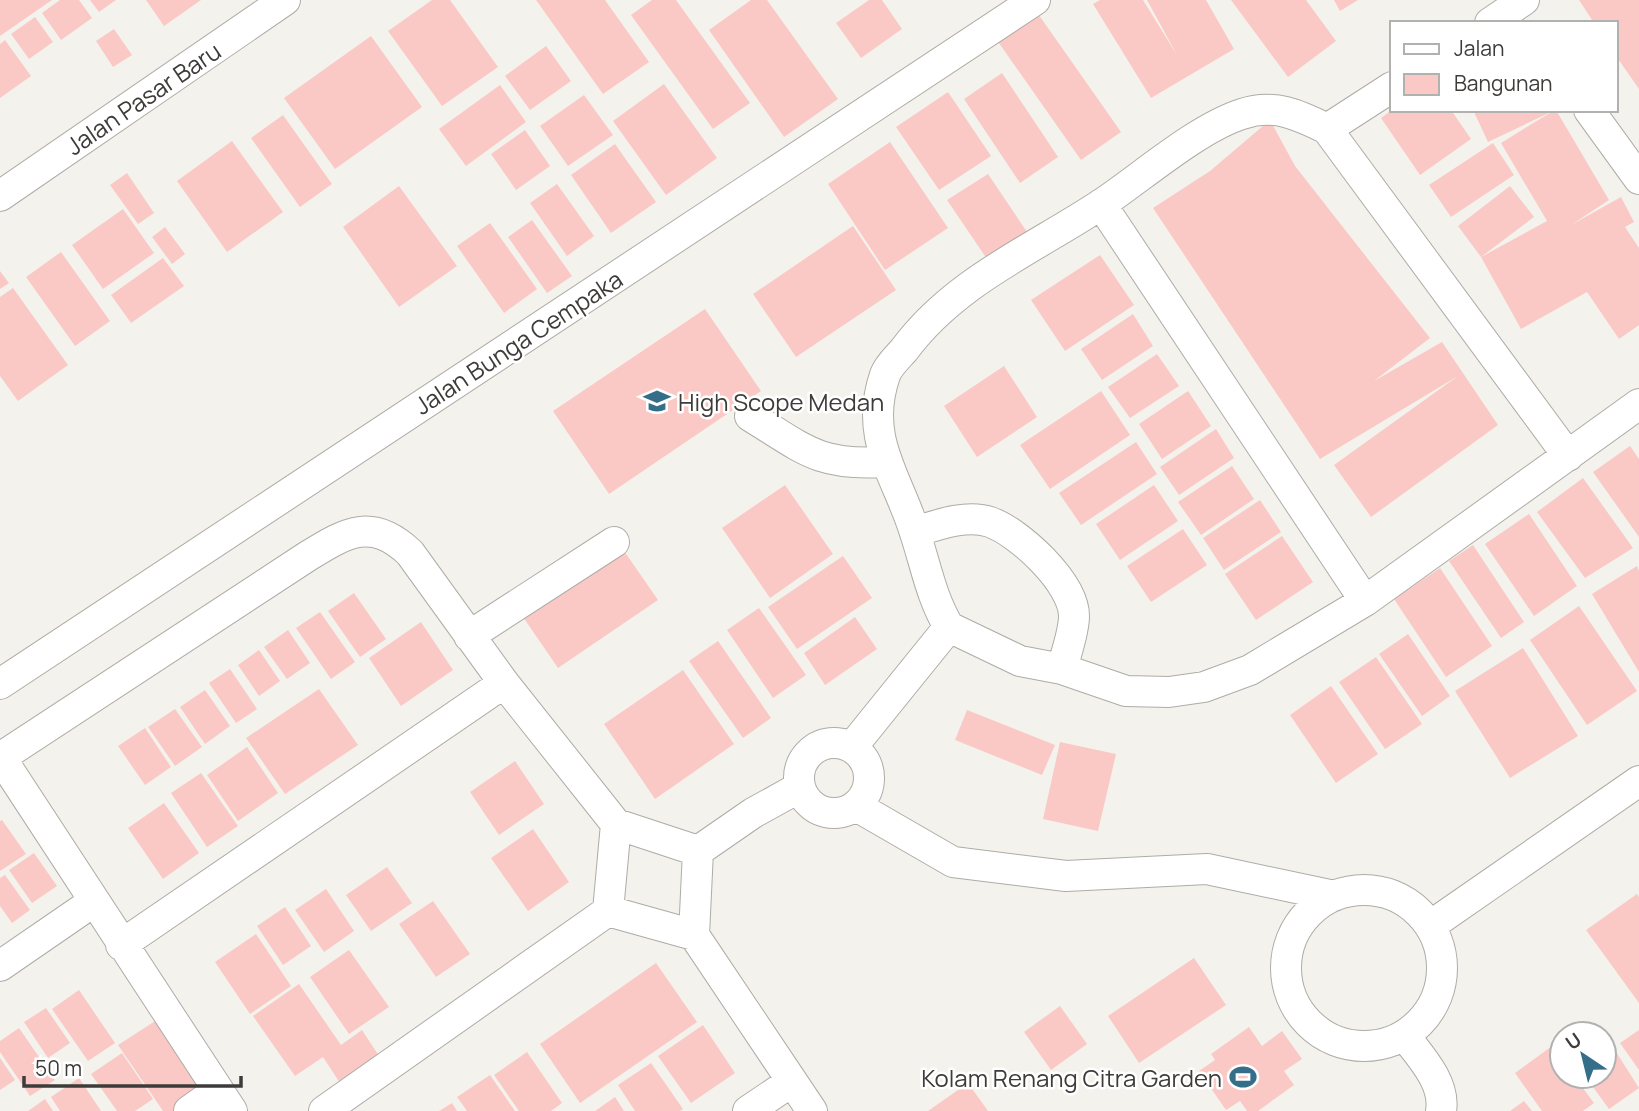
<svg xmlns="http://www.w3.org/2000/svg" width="1639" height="1111" font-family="Manrope,sans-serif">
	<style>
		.building { fill: #fbc9c5 }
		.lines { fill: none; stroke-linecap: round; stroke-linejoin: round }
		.minor-casing { stroke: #aeaca6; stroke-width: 32 }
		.minor { stroke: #fff; stroke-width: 30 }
		.labels { text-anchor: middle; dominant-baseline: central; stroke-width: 5; stroke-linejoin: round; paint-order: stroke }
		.street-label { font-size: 24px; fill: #3d3c3a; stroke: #fff }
		.poi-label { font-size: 24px; fill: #3d3c3a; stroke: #fff; text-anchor: start }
	</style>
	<rect width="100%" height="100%" fill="#f4f2ec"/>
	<path class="building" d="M0,0H52L0,36Z
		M60,0H79L92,18L61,40L42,13Z
		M90,0H116L99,12Z
		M146,0H201L164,26Z
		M432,0H450L498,67L442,106L388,31Z
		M536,0H605L649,62L603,94Z
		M652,0H676L750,103L713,129L631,15Z
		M751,0H767L838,99L784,137L709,30Z
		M869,0H882L902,29L861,58L836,23Z
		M1100,0H1143L1177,55L1147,0H1206L1234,49L1151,98L1093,4Z
		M1231,0H1306L1336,41L1288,77Z
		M1334,0H1358L1340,11Z
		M1579,0H1639V89L1616,56V23H1594Z
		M1034,8L1121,132L1081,160L994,36Z
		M35,17L53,42L29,59L11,34Z
		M114,29L132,55L113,67L96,41Z
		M371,36L422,107L335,169L284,98Z
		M5,40L31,76L0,98V44Z
		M546,46L571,81L530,110L505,76Z
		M1002,73L1058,157L1020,183L964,99Z
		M664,84L717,158L666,195L613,121Z
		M500,85L526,122L466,166L439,129Z
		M948,92L991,156L939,190L896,127Z
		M584,95L613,135L568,166L540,126Z
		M1392,110H1451L1471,139L1420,175L1381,118Z
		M1473,110H1556L1609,200L1571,225L1621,197L1634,222L1625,227L1639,248V325L1619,339L1587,292L1521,329L1481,257L1547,221L1501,143L1553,111L1488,142Z
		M283,115L332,184L300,207L251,138Z
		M1270,120L1295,166L1430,338L1374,381L1442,342L1498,425L1371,517L1334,465L1458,376L1320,459L1153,208L1210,171Z
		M525,130L550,166L516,190L491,154Z
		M232,141L283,212L227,252L177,181Z
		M890,142L948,228L885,270L828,184Z
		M1493,143L1514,175L1451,217L1429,185Z
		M615,144L656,202L611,233L571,175Z
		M127,173L154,213L138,224L110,185Z
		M988,174L1027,232L987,259L947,200Z
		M557,184L594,236L567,256L530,203Z
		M399,186L457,266L399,307L343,227Z
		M1510,186L1534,217L1481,257L1458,226Z
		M123,209L154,253L103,289L72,245Z
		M532,220L572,276L547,293L508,237Z
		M490,223L537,289L504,313L457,246Z
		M853,226L896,290L796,357L753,294Z
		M165,227L185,254L172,264L152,237Z
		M61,252L110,321L75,346L26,277Z
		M1100,255L1134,305L1065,351L1031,300Z
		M163,258L184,286L131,323L111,295Z
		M0,271L9,283L0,289Z
		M13,288L68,365L18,401L0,376V297Z
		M705,309L761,391L609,494L553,411Z
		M1133,314L1153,346L1102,380L1081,349Z
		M1157,354L1179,386L1130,418L1108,387Z
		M1004,366L1037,417L977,457L944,406Z
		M1101,391L1130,435L1050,489L1020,445Z
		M1188,391L1211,426L1162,459L1139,424Z
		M1216,429L1234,458L1179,495L1160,467Z
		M1136,442L1157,474L1081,525L1059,493Z
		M1630,446L1639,459V537L1593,472Z
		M1232,466L1254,499L1201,535L1178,502Z
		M1583,478L1633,548L1585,578L1537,512Z
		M785,485L833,554L770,598L722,528Z
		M1154,485L1178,521L1120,560L1096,524Z
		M1260,500L1281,532L1224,570L1203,538Z
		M1529,514L1577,586L1534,616L1485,544Z
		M1183,529L1207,565L1151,602L1127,566Z
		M1282,536L1313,582L1256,620L1225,574Z
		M1473,545L1524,622L1501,638L1449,561Z
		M622,548L658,600L558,668L523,617Z
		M843,556L872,598L797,649L768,607Z
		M1637,566L1639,571V672L1592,594Z
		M1440,568L1492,646L1446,677L1394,599Z
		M354,593L386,639L360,657L328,611Z
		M1579,606L1637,691L1587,725L1530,640Z
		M759,608L806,675L773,698L727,630Z
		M320,612L355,662L331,679L296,628Z
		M855,617L877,649L825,685L804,653Z
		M421,622L453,670L401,706L369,658Z
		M288,630L310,663L287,679L264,647Z
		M1408,634L1450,696L1422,716L1379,654Z
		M718,641L771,718L743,738L689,661Z
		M1523,648L1578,736L1510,778L1455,691Z
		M259,650L280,681L259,696L238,665Z
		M1376,657L1422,724L1385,749L1339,682Z
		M230,669L257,709L236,723L209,683Z
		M683,670L734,744L655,799L604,724Z
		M1331,686L1378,754L1336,783L1290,715Z
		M319,689L358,745L285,794L246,738Z
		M205,690L230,726L205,744L180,707Z
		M175,709L202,747L175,766L148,727Z
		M967,710L1055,745L1042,775L955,740Z
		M145,728L171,767L145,785L118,746Z
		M1060,742L1116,754L1098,831L1043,819Z
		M247,747L278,793L238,821L207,775Z
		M515,761L544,804L499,835L470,792Z
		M201,773L238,826L207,847L171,793Z
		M164,803L199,853L163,879L128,828Z
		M2,820L26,854L0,871V821Z
		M533,829L569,882L528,911L491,858Z
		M34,853L57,886L32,903L9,870Z
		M387,867L412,903L371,931L346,895Z
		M5,875L30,910L12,923L0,906V878Z
		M326,889L354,931L324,952L295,910Z
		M1637,894L1639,897V1003L1586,930Z
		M433,901L470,954L436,977L399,924Z
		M285,907L311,946L283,965L257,926Z
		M256,934L291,986L250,1014L215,962Z
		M349,950L389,1007L349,1034L310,977Z
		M1194,958L1226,1005L1139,1063L1108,1016Z
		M656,963L697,1022L580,1103L540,1044Z
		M299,984L341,1045L362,1030L381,1059L342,1086L323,1057L295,1076L253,1016Z
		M79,990L115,1043L88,1061L52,1009Z
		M1060,1006L1087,1044L1051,1070L1024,1032Z
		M46,1008L70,1043L48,1058L24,1022Z
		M163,1016L210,1086L174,1111H163L118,1045Z
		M703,1025L735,1073L691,1103L658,1056Z
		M1249,1027L1262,1046L1282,1031L1302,1059L1284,1071L1294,1085L1258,1111H1247L1240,1101L1226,1110L1199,1071L1215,1060L1211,1054Z
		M19,1028L55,1080L30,1096L0,1052V1041Z
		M1639,1030V1070L1620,1043Z
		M1611,1044L1639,1088L1609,1109L1585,1076H1604V1049Z
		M1552,1046L1562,1059V1076H1574L1594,1103L1583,1111H1542L1515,1073Z
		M527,1052L562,1103L551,1111H519L494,1075Z
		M122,1053L153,1099L135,1111H117L91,1074Z
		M0,1058L15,1080L0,1090Z
		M651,1063L683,1109L680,1111H635L618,1085Z
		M490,1075L515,1111H467L457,1097Z
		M79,1078L101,1111H60L51,1097Z
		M968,1083L988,1111H928Z
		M615,1097L624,1111H595Z
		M45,1099L53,1111H28Z
		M1524,1101L1532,1111H1510Z
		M452,1103L457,1111H439Z"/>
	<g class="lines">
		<g class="minor-casing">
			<path id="minor" d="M1490,23L1524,0
				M1589,110L1639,179
				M1327,129L1392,87
				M0,196L285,0
				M1101,204L1365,601
				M750,416C804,449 818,466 884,462
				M915,532C937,525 967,514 990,522C1019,532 1074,583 1074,616C1074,632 1066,653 1062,669
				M949,627L1020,661L1062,669L1126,691L1169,692L1204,687L1250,670L1365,601L1639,404
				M469,636L614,542
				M0,684L1035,0
				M799 778a35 35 0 1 1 70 0a35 35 0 1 1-70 0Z
				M852,747L949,627C931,597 926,566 915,533C898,477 863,439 885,375C888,366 898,357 904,350C955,281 1034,249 1103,203C1143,176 1198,128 1242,114C1274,103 1299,115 1327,129L1568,456
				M0,758L308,556C347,532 372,517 410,553L504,683L616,824
				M1,758L232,1111
				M856,806L953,862L1066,876L1207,869L1334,896
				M698,851L753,813L800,787
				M1286 968a78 78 0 1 1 156 0a78 78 0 1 1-156 0Z
				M608,911L694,935L698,851
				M1430,926L1639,781
				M694,935L812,1111
				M121,945L504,683
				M0,966L93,902
				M1404,1035C1420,1056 1446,1083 1441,1111
				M189,1111L217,1091
				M324,1111L608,911L616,824L698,851
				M748,1111L791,1082"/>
		</g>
		<use href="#minor" class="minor"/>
	</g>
	<defs>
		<g id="school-bare" transform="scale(2.1)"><path d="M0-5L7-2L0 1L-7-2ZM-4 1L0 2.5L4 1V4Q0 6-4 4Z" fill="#356e88" stroke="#fff" stroke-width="2.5" paint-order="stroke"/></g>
		<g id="stadium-bare" transform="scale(2.1)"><path d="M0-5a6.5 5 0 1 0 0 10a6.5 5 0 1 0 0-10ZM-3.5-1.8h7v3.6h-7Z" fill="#356e88" stroke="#fff" stroke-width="2.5" paint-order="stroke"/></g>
	</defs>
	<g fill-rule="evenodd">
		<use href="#school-bare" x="657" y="401"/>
		<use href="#stadium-bare" x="1243" y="1077"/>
	</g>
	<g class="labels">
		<g class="street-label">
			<text transform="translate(143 98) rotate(-34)">Jalan Pasar Baru</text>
			<text transform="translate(518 342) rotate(-33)">Jalan Bunga Cempaka</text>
		</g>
		<g class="poi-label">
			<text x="678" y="401">High Scope Medan</text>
			<text x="1222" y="1077" text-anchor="end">Kolam Renang Citra Garden</text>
		</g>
	</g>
	<rect x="1390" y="21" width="228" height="91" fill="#ffffff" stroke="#b1b1b0" stroke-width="2"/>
	<rect x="1404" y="44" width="35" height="10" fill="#ffffff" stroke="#b1b1b0" stroke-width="2"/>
	<text x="1454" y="56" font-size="21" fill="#3d3c3a">Jalan</text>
	<rect x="1404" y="74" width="35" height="21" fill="#fbc9c5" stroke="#b1b1b0" stroke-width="2"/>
	<text x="1454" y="91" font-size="21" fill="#3d3c3a">Bangunan</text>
	<g transform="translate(1583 1055) rotate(325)"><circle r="33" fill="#ffffff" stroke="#b1b1b0" stroke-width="2"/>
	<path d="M0-5L12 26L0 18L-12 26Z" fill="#356e88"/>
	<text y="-10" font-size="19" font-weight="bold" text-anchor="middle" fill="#3d3c3a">U</text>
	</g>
	<path d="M24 1076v10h217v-10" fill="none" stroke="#3d3c3a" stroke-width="3.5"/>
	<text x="35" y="1076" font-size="21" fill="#3d3c3a" stroke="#ffffff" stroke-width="5" paint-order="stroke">50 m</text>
</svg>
